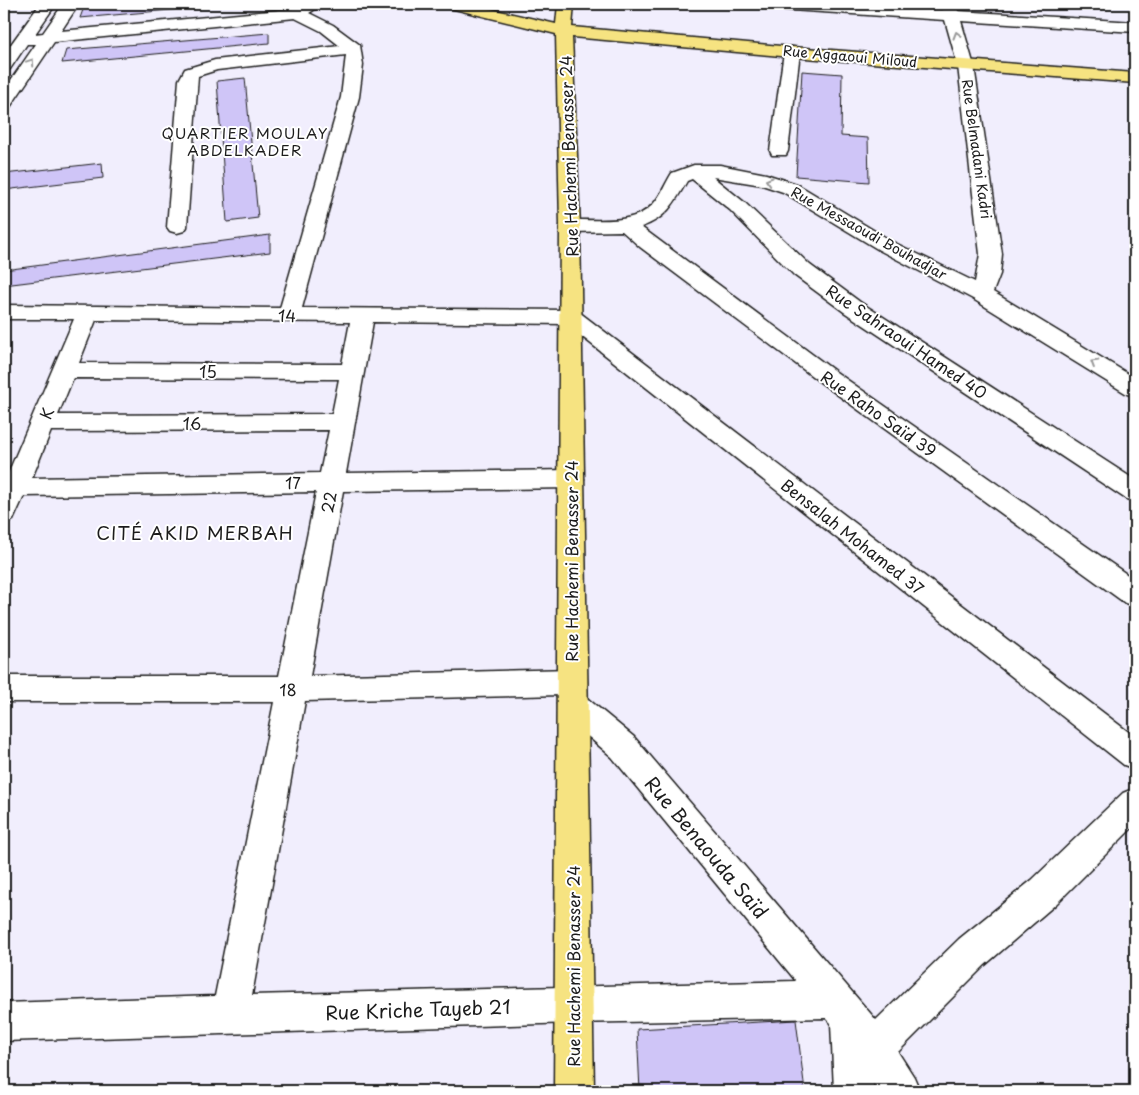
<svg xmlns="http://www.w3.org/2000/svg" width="1139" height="1095" font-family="'Playpen Sans',sans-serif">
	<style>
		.building { fill: #cfc5f7; stroke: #1c1c1c }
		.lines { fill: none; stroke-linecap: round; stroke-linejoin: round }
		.minor-casing { stroke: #1c1c1c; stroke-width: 3 }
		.major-casing { stroke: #1c1c1c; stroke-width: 3 }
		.minor { fill: #fff; fill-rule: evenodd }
		.major { fill: #f6e381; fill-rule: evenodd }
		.oneway { stroke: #999 }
		.labels { text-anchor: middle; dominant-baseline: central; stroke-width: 4; stroke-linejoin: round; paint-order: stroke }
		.far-street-label { font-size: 14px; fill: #1c1c1c; stroke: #fff }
		.far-neighbourhood-label { font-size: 15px; letter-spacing: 1px; fill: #1c1c1c; stroke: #fff }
		.street-label { font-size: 16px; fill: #1c1c1c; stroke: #fff }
		.neighbourhood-label { font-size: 18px; letter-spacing: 1px; fill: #1c1c1c; stroke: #fff }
		.near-street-label { font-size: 19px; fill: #1c1c1c; stroke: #fff }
	</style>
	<rect width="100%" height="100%" fill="#f1eefd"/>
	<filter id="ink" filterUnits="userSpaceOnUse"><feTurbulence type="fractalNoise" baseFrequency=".02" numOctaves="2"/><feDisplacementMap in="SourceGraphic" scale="10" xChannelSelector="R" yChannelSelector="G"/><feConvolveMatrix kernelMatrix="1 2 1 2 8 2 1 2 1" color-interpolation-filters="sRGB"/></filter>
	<g filter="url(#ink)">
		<path class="building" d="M124,4H238L80,18L84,7Z
			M269,33V43L62,63L66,50Z
			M802,71L842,74L841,136L868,138L869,182L796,176Z
			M245,78L258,218L227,222L217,81Z
			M102,163L103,178L4,190V174Z
			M270,235V252L4,285V270Z
			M796,1020L805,1091H640L637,1029Z"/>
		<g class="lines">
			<g class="minor-casing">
				<path id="minor" d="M40,4H56L35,34L43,33L59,10L60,4H76L75,10L61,31L280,10C294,9 304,4 318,4L317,8L309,13L333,25L360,45L363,65L359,97L302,308L571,310L579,312L1135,737V769L1124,765L566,324L373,322L346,473L571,470L580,473L584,479L580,485L571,488L343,491L310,676L572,669L583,673L587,682L583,691L577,693L583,695L634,737L876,1020L959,939L1032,880L1123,793L1135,788V825L1056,904L985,965L898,1052L914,1077L920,1091H878L873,1084L874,1091H834L831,1023L826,1018L573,1023L4,1041V1003L215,996L274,702H4V676H279L316,492L24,496L13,520L4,523V483L74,319H4V305L280,308L341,97L346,55L217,70L198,76L187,227L184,231L177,233L170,231L167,227L179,80L185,69L215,60L340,46L321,31L295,18L54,42L10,107L4,108V90L36,44H27L10,69L4,70V54ZM96,320L350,322L342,364L79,363ZM73,378L339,379L332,414L58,415ZM329,430L320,473L32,478L51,431ZM561,695L557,704L561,713L612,757L796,981L252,995L305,701Z
					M767,4H845L942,10L940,4H956L958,11L1135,22V32L961,21L974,66L1002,254L1000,274L993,292L1135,378V396L1127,394L973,299L879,250L783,192L762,185L713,177L744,202L810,265L860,302L1135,480V501L1126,499L844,312L794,275L730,210L692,179L687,181C675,202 666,219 641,227L836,372L1135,580V606L1125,603L820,382L640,247L622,231L570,232L563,230L560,226L563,222L570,220C597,219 635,226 654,203C662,194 666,182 672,173L694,165H720L766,174L797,184L893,242L975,282L980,254L958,66L945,20L775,9Z
					M792,47L798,48L800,52L788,151L786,155H772L770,151L784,52L786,48Z"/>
			</g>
			<g class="major-casing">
				<path id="major" d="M444,4H470L556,24L558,4H574L572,27L792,47L1135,73V83L792,57L572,37L580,226L594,1091H554L560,226L556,34L446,7Z"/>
			</g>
			<use href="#minor" class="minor"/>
			<use href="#major" class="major"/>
		</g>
		<defs><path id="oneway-chevron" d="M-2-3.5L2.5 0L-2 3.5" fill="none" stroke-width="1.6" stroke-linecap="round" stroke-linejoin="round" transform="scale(1.25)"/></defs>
		<g class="oneway">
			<use href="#oneway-chevron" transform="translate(957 35) rotate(-106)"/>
			<use href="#oneway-chevron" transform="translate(31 62) rotate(-56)"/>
			<use href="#oneway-chevron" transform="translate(769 181) rotate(-164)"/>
			<use href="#oneway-chevron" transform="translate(1094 363) rotate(-149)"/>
		</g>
	</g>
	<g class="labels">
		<g class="far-street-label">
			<text transform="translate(850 56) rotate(5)">Rue Aggaoui Miloud</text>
			<text transform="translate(977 149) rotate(82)">Rue Belmadani Kadri</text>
			<text transform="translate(869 233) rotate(29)">Rue Messaoudi Bouhadjar</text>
		</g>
		<g class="far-neighbourhood-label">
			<text x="245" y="132">QUARTIER MOULAY<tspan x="245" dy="17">ABDELKADER</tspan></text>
		</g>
		<g class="street-label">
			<text transform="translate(568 156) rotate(-92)">Rue Hachemi Benasser 24</text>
			<text transform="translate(287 315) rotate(1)">14</text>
			<text transform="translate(907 341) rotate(34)">Rue Sahraoui Hamed 40</text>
			<text x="208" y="371">15</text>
			<text transform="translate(46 413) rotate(-67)">K</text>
			<text transform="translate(879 413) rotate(35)">Rue Raho Saïd 39</text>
			<text x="192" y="423">16</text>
			<text transform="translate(293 482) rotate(-1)">17</text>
			<text transform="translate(328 502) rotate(-79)">22</text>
			<text transform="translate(853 536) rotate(38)">Bensalah Mohamed 37</text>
			<text transform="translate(571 561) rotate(-90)">Rue Hachemi Benasser 24</text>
			<text transform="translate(288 689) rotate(-1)">18</text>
			<text transform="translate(573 966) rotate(-90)">Rue Hachemi Benasser 24</text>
		</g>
		<g class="neighbourhood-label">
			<text x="195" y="532">CITÉ AKID MERBAH</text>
		</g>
		<g class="near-street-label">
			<text transform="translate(707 847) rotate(50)">Rue Benaouda Saïd</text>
			<text transform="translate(418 1009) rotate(-2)">Rue Kriche Tayeb 21</text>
		</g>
	</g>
	<rect width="1139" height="1095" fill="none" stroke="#fff" stroke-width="20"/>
	<rect x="10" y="10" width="1119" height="1075" fill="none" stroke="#1c1c1c" stroke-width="2" filter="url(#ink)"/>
</svg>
